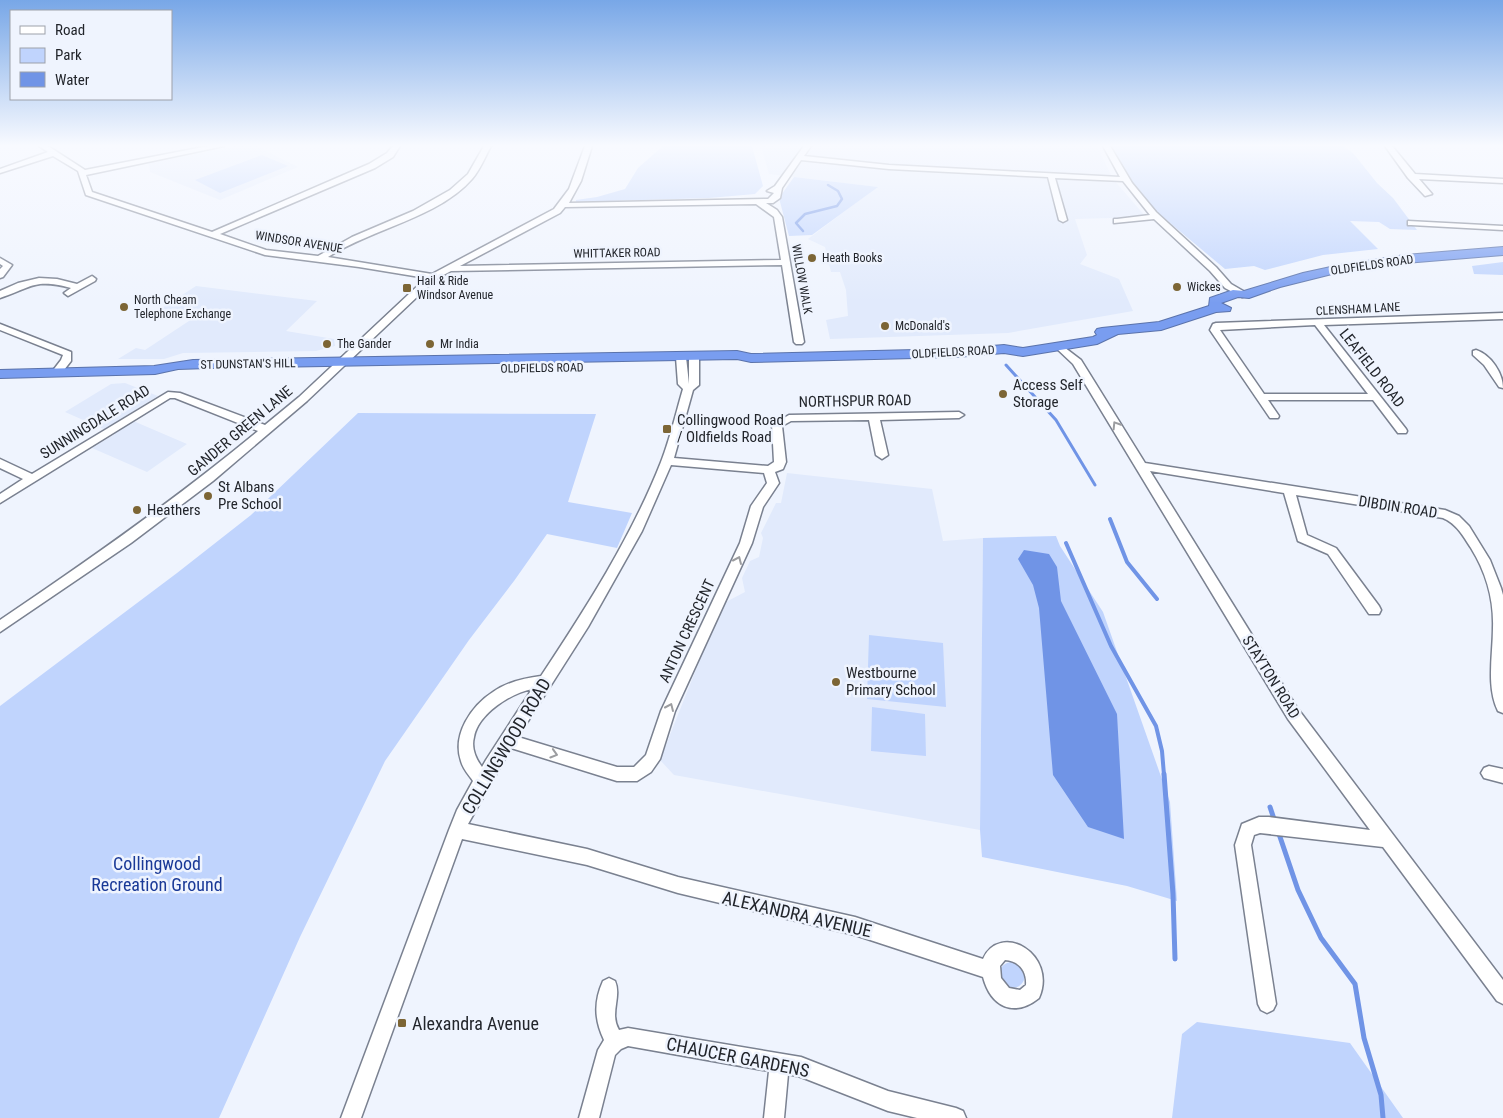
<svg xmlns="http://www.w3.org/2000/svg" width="1503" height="1118" font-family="'Roboto Condensed',sans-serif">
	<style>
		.built { fill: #e1eafc }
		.green { fill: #c0d4fd }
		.water { fill: #7094e6 }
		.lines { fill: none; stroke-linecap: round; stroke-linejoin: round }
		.stream-far3 { stroke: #7094e6; stroke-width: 2.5 }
		.stream-far2 { stroke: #7094e6; stroke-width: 3 }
		.stream-far1 { stroke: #7094e6; stroke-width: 4 }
		.stream { stroke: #7094e6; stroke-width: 5 }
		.minor-casing { stroke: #7a8190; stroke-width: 3 }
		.highway-casing { stroke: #5b73ab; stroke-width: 2 }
		.minor { fill: #fff; fill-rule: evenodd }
		.highway { fill: #799df0; fill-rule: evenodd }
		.oneway { stroke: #9c9da0 }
		.poi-dot { fill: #7c6535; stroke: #eff4fe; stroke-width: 2 }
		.labels { text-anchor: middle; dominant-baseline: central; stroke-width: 5; stroke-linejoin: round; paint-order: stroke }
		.far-street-label { font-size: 12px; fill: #22252b; stroke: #eff4fe }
		.far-poi-label { font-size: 12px; fill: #22252b; stroke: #eff4fe; text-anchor: start }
		.street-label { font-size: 15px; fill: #22252b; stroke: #eff4fe }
		.poi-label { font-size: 15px; fill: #22252b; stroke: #eff4fe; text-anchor: start }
		.near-street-label { font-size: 18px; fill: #22252b; stroke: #eff4fe }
		.near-park-label { font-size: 18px; fill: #193997; stroke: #eff4fe }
		.near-poi-label { font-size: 18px; fill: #22252b; stroke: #eff4fe; text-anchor: start }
	</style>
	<rect width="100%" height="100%" fill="#eff4fe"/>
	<path class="built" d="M236,146H256L298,167L220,200L150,172L149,163Z
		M761,146H1097L1113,179L1146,217L1075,219L1087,255L1080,264L1119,279L1133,311L1008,333L830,339L826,320L848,316L846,290L840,272H831L825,247L808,239L877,187L769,174Z
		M196,286L317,301L286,331L334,339L335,346L316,351L183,353L164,359H118L136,348L145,350L192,319L156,312Z
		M125,383L158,396L124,417L187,444L147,472L92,448L115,434L65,412L111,384Z
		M787,473L932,489L943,541L983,538L980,830L674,775L660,760L722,604L745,592L742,578L750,561L759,557L763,538L761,533L776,503H781Z"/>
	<path class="green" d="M663,146H752L763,186L755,194L709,198L576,202V200L597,197L625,189L638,168Z
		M1108,146H1343L1353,153L1377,183L1393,198L1417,230L1390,229L1379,222L1350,221L1378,249L1323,255L1265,270L1254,266L1225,269L1145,202L1121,171L1123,166L1113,157Z
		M262,155L288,166L220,193L195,180Z
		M794,177L878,187L812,235L789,236L779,198Z
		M1503,262V275L1474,274L1472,266Z
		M358,413L596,414L568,502L632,513L617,548L547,534L514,581L469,640L385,761L300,937L219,1118H0V706L177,573L251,515Z
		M1056,536L1060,546L1103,612L1170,802L1177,901L1127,886L982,857L980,830L983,538Z
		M869,635L943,643L946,707L867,699Z
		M872,707L925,714L926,756L871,751Z
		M999 975a13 13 0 1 1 26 0a13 13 0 1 1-26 0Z
		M1197,1022L1350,1043L1403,1118H1172L1182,1034Z"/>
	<path class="water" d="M1024,550L1049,554L1057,567L1061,601L1117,714L1124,839L1088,827L1053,775L1039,608L1033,585L1018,559Z"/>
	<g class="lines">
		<path class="stream-far3" d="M803,231L796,223L805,214L837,206L842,199L838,191L828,185"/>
		<path class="stream-far2" d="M1006,365L1056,420L1095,485"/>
		<path class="stream-far1" d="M1110,519L1127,562L1157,599
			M1066,543L1111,646L1156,726L1162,751L1164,775"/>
		<path class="stream" d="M1164,774L1173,894L1175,959
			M1270,807L1275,822
			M1278,831L1298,890L1321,938L1355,984L1364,1038L1381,1095L1383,1118"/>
		<g class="minor-casing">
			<path id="minor" d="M39,146H48L85,170L208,146H224L86,175L92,192L212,232L369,164L387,153L393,146H400L393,157L375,168L220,234L266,250L318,256L352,237L413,211L450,190L468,174L484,146H491C485,157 480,170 472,179C438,218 371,229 328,257L432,274L554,209L569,189L585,146H592L581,181L569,203L768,199L774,193L767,191L775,186L804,146H811L804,156L889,165L1120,177L1103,146H1110L1132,183L1156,212L1216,267L1231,284L1250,295L1242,297L1225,288L1210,271L1154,219L1114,223V219H1117L1150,215L1123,181L1055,178L1067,220L1063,222L1059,220L1048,177L889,169L801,160L782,188L780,198L773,203H766L777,210L782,217L804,342L802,344H796L794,342L782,265L451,271L436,279L307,401L213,481L131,543L0,632V620C89,560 176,499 258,431L175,398H170L0,503V494L23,479L0,468V459L32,474L168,392L180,393L265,425L299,397L426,278L359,267L265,255L86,195L78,171L53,156L0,173V169L48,152ZM756,204L774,217L781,260L460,266L560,213L565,207Z
				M1385,146H1392L1415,174L1503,179V183L1419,179L1432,194L1425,196L1408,178Z
				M1408,221L1503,226V230L1411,225H1408Z
				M0,258L12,265L3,277L0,278V269L3,266L0,264Z
				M92,276L96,279L95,281L68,296L64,293L71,288C34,278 31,288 0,298V291L18,283L39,278L57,279L77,284Z
				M1503,313V319L1324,325L1406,429L1407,431L1406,433H1398L1373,400H1268L1279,416L1278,418H1270L1210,330L1213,324L1216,323ZM1315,325L1368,394H1264L1220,330Z
				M0,324L71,352V361L60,375H52L51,373L61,360L63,355L0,330Z
				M1060,344L1081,360L1145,463L1445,510L1459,516L1469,526L1490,560L1501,588L1503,595V713L1498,711C1486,687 1493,654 1493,628C1494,600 1486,572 1471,548C1463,536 1457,524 1443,518L1296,495L1307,535L1336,548L1379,606L1381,610L1379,614H1369L1328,554L1298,541L1284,493L1150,471L1298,709L1503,980V1004L1497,1001L1383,847L1260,833L1254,835L1251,845L1276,1004L1273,1010L1267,1013L1261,1010L1258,1004L1235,845L1242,824L1259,817H1269L1370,830L1288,719L1073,364L1055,347Z
				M1476,350C1491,355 1503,373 1503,388L1499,387L1484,365L1473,355V351Z
				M694,353L699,356V385L693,390L674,458L768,466L774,462L772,425L789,415L959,412L964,415L959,418L880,420L888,455L882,459L876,455L869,420L791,421L782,426L786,462L783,469L775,472L779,483L763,507L752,543L675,711L660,759L651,772L637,781H617L511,748L468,824L587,849L678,877L855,917L983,959C1000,921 1058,954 1039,998C1014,1018 991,1007 983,977L855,935L678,893L587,865L462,839L361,1118H341L449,830L457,810L473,781C469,775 463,769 461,761C452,735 471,706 493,692C507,682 525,678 541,676C586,608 631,538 661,462C670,439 676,413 683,389L678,384L676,357L681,354L686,357L689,384V356ZM671,465L764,473L767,483L751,506L740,543L661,711L646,755L634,767H617L518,737L588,627L642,531ZM532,689L486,760L482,767C476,759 471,748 474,737C478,714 511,693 532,689ZM1005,960C1020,961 1027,972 1026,985L1020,990L1009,988L1001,978L1000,966Z
				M1489,766L1503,769V783L1484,778L1481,773L1484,768Z
				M609,978L615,981C622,997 609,1013 619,1030L628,1028L801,1057L888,1091L956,1108L963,1111L966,1118H917L888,1111L801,1077L788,1074L784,1118H764L769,1071L628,1046L621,1049L615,1055L599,1118H579L598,1050L604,1040C594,1019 594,1001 603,981Z"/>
		</g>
		<g class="highway-casing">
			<path id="highway" d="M1503,247V255L1405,263L1340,272L1280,287L1249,298L1238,297L1221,303L1231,308L1230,311L1216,312L1161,330L1118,334L1097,344L1023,356L1004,353L956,357L751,362L737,359L209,368L178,369L155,374L0,378V370L154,366L193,360L737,351L751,354L956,349L1004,345L1023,348L1093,337L1097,335L1095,332L1097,329L1102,328L1159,322L1209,306L1210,298L1233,290L1244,291L1303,273L1340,265L1405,255Z"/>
		</g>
		<use href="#minor" class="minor"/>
		<use href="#highway" class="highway"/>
	</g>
	<defs><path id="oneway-chevron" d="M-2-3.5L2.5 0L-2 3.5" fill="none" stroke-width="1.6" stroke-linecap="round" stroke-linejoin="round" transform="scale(1.25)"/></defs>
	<g class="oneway">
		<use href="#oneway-chevron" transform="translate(1116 425) rotate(-122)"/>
		<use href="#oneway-chevron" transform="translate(738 560) rotate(-66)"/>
		<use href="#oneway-chevron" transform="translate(670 707) rotate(-66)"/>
		<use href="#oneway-chevron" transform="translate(554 754) rotate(17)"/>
	</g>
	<linearGradient id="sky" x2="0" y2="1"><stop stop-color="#78a7e7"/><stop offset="0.48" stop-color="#f8faff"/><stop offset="1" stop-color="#f8faff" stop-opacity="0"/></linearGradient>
	<rect width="1503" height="303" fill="url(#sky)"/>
	<g class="poi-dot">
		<circle cx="812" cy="258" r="5"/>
		<circle cx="1177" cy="287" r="5"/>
		<rect x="402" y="283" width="10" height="10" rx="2.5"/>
		<circle cx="124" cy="307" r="5"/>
		<circle cx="885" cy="326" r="5"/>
		<circle cx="327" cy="344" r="5"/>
		<circle cx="430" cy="344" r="5"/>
		<circle cx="1003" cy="394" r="5"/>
		<rect x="662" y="424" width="10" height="10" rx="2.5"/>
		<circle cx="208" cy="496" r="5"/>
		<circle cx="137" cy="510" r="5"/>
		<circle cx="836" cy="682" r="5"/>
		<rect x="397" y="1018" width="10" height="10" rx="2.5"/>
	</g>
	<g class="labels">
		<g class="far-street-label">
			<text transform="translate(299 242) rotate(9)">WINDSOR AVENUE</text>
			<text transform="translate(617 253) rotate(-1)">WHITTAKER ROAD</text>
			<text transform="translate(1372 265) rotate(-8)">OLDFIELDS ROAD</text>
			<text transform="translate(802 279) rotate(80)">WILLOW WALK</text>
			<text transform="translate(1358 309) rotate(-3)">CLENSHAM LANE</text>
			<text transform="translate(953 352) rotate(-3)">OLDFIELDS ROAD</text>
			<text transform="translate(248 364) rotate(-1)">ST DUNSTAN'S HILL</text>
			<text transform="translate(542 368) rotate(-1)">OLDFIELDS ROAD</text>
		</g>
		<g class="far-poi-label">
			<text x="822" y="258">Heath Books</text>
			<text x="417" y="281">Hail &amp; Ride<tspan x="417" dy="14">Windsor Avenue</tspan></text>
			<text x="1187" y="287">Wickes</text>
			<text x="134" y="300">North Cheam<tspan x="134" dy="14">Telephone Exchange</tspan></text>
			<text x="895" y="326">McDonald's</text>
			<text x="337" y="344">The Gander</text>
			<text x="440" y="344">Mr India</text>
		</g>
		<g class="street-label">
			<text transform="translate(1372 368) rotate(52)">LEAFIELD ROAD</text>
			<text transform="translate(855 401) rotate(-1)">NORTHSPUR ROAD</text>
			<text transform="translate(95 422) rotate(-32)">SUNNINGDALE ROAD</text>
			<text transform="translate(240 431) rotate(-40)">GANDER GREEN LANE</text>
			<text transform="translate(1398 507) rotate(9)">DIBDIN ROAD</text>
			<text transform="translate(687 631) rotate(-65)">ANTON CRESCENT</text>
			<text transform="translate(1271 677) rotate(58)">STAYTON ROAD</text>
		</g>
		<g class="poi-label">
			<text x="1013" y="385">Access Self<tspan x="1013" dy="17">Storage</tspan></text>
			<text x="677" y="420">Collingwood Road<tspan x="677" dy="17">/ Oldfields Road</tspan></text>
			<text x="218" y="487">St Albans<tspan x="218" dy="17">Pre School</tspan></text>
			<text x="147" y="510">Heathers</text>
			<text x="846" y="673">Westbourne<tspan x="846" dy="17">Primary School</tspan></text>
		</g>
		<g class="near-street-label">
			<text transform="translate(506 746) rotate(-59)">COLLINGWOOD ROAD</text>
			<text transform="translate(797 914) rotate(13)">ALEXANDRA AVENUE</text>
			<text transform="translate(738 1057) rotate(11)">CHAUCER GARDENS</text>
		</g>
		<g class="near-park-label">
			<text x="157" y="863">Collingwood<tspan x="157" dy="21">Recreation Ground</tspan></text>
		</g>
		<g class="near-poi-label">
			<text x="412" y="1023">Alexandra Avenue</text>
		</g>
	</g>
	<rect x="10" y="10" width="162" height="90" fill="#eff4fe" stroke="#9da1aa"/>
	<rect x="20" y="26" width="25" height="8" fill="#ffffff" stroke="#9da1aa"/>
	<text x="55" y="35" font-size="15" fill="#22252b">Road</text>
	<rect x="20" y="48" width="25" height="15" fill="#c0d4fd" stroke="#9da1aa"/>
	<text x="55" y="60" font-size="15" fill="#22252b">Park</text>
	<rect x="20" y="72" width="25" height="15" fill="#7094e6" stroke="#9da1aa"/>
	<text x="55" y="85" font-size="15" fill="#22252b">Water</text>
</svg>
